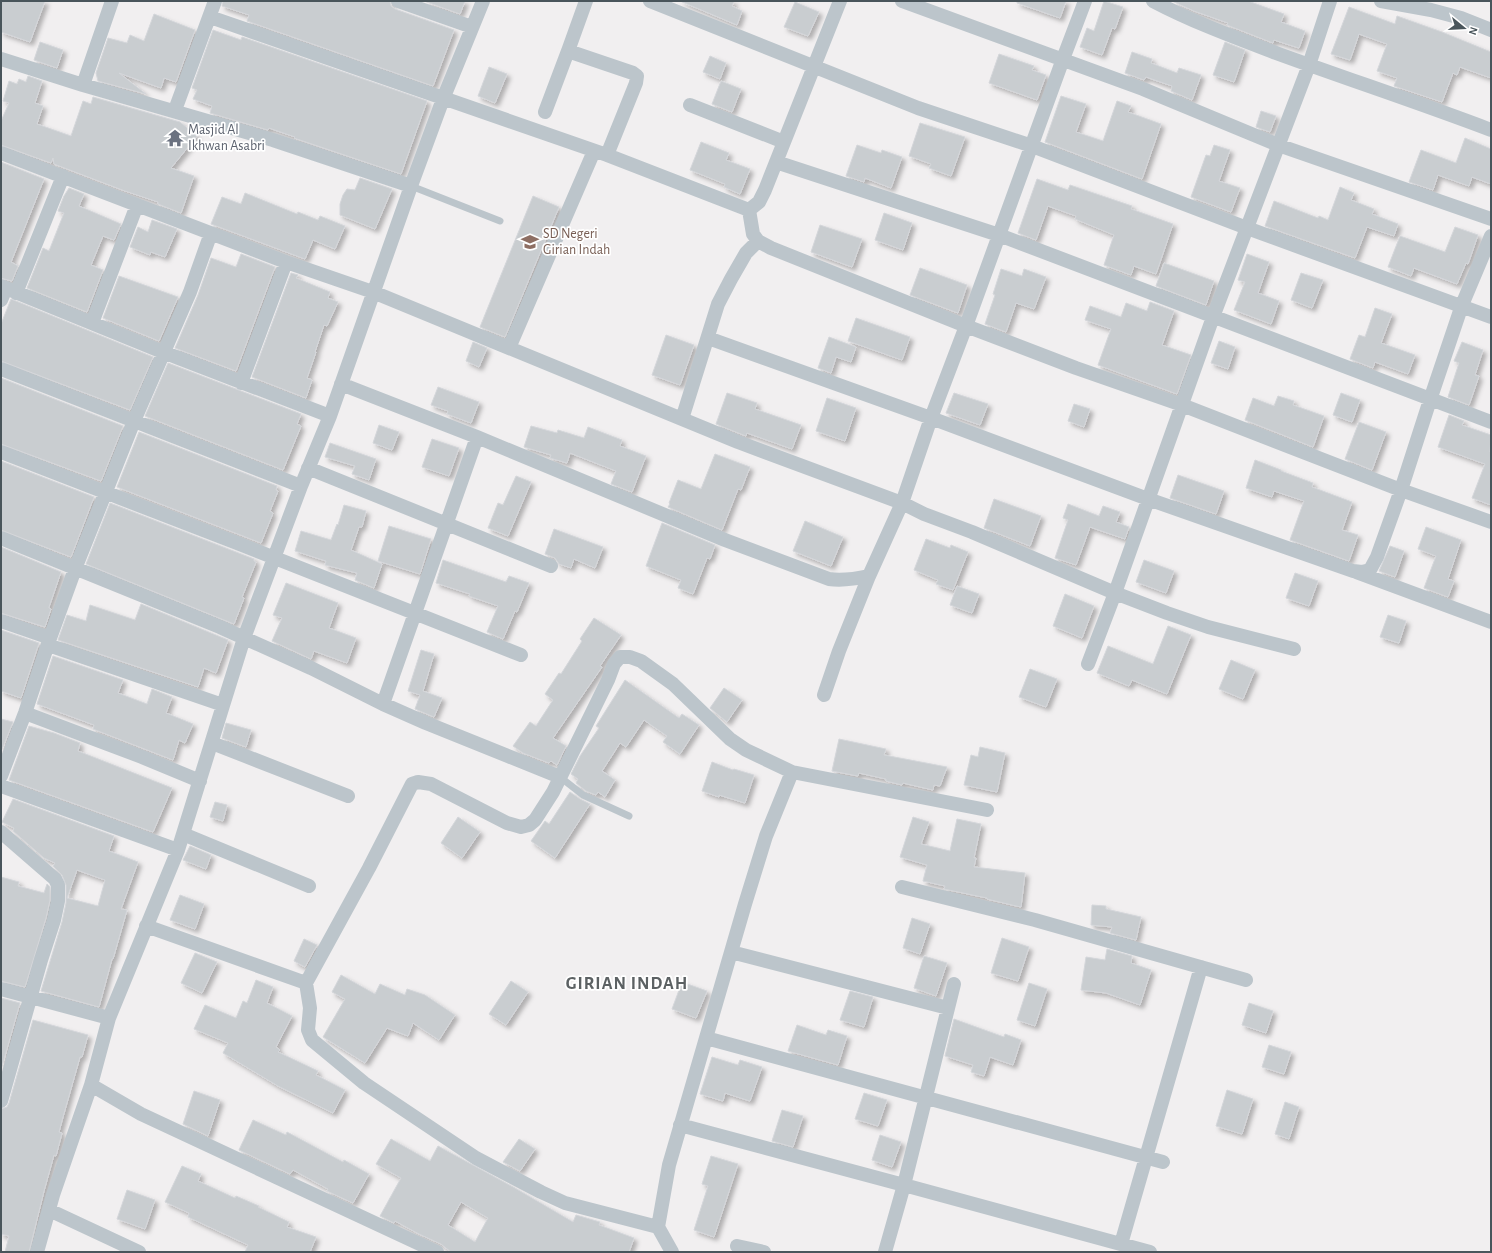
<svg xmlns="http://www.w3.org/2000/svg" width="1492" height="1253" font-family="'Alegreya Sans',sans-serif">
	<style>
		.building { fill: #c9cdd0; stroke: #d4d6da; fill-rule: evenodd; filter: url(#shadow) }
		.lines { fill: none; stroke-linecap: round; stroke-linejoin: round }
		.service { stroke: #bcc5cb; stroke-width: 7 }
		.minor { stroke: #bcc5cb; stroke-width: 14 }
		.labels { text-anchor: middle; dominant-baseline: central; stroke-width: 3.5; stroke-linejoin: round; paint-order: stroke }
		.worship-label { font-size: 14px; fill: #5b616d; stroke: #fff; text-anchor: start }
		.education-label { font-size: 14px; fill: #785e54; stroke: #fff; text-anchor: start }
		.district-label { font-size: 18px; font-weight: bold; letter-spacing: 1px; fill: #5c6163; stroke: #fff }
	</style>
	<defs>
		<filter id="shadow"><feDropShadow dx="3.5" dy="3.5" stdDeviation="2" flood-color="#0004"/></filter>
	</defs>
	<rect width="100%" height="100%" fill="#f1eff0"/>
	<path class="building" d="M1,1H45L30,42L1,32Z
		M223,1H390L391,6L395,9L454,30L433,86L247,21L249,15L222,6Z
		M424,1H465L460,14Z
		M680,1H734L732,6L742,11L737,25Z
		M1017,1H1066L1060,18L1017,3Z
		M1104,1L1123,7L1115,29L1112,28L1102,55L1080,47L1087,28L1094,31Z
		M1172,1H1248L1284,14L1281,22L1305,31L1299,48L1274,40L1273,43L1227,25L1228,23L1194,11Z
		M795,2L819,12L808,36L784,27Z
		M1349,7L1395,24L1397,16L1442,32L1491,52V78L1460,67L1457,75L1453,73L1442,102L1394,86L1397,78L1377,71L1387,44L1359,34L1350,60L1331,54Z
		M154,14L195,30L176,82L164,78L161,88L119,73L146,94L98,81L96,73L108,38L127,43L130,35L144,41Z
		M213,30L241,40L242,37L427,101L401,174L294,138L295,137L269,128L268,130L210,113L212,106L193,99L197,90L192,88Z
		M40,42L63,50L57,68L34,60Z
		M1225,42L1245,50L1234,82L1213,75Z
		M1132,52L1152,59L1151,63L1177,73L1179,68L1201,75L1192,100L1171,91L1172,86L1146,77L1144,80L1125,73Z
		M999,54L1034,66L1032,70L1046,75L1037,100L989,83Z
		M710,56L726,63L720,79L703,72Z
		M489,67L507,74L495,103L478,96Z
		M28,76L42,81L35,103L43,106L37,124L71,136L83,101L91,104L93,97L180,122L197,136L171,168L194,176L181,213L158,204V202L125,191L54,164L53,158L51,163L1,145V121L9,103L3,101L9,81L17,84L19,79L26,82Z
		M721,81L741,89L732,112L712,104Z
		M1061,96L1086,104L1076,132L1103,141L1117,101L1131,106L1128,112L1161,124L1142,179L1045,142Z
		M1261,111L1276,116L1270,132L1256,127Z
		M920,123L965,137L951,176L929,168L931,164L909,156Z
		M1465,138L1491,149V184L1472,177L1469,186L1438,175L1433,190L1409,182L1421,150L1456,163Z
		M701,142L729,153L726,160L750,169L740,194L724,187L725,184L690,170Z
		M857,145L881,153L882,150L902,157L891,188L865,178L864,182L846,176Z
		M1214,145L1230,150L1219,181L1240,188L1231,212L1191,197L1206,155L1210,156Z
		M1,162L44,179L11,262L18,266L12,281L1,278Z
		M360,178L392,189L375,229L340,215V204L343,195L347,189L355,190Z
		M1037,179L1068,190L1070,185L1132,206L1131,209L1173,224L1156,274L1134,266L1131,275L1104,265L1114,235L1075,219L1076,216L1048,206L1036,240L1018,233Z
		M1340,187L1354,193L1351,200L1374,209L1372,214L1398,224L1394,236L1367,227L1355,258L1265,226L1274,201L1318,218L1319,216L1328,220Z
		M69,188L84,194L79,206L121,224L114,240L103,236L91,265L103,270L87,312L27,288L43,248L49,251L64,213L58,211L64,196Z
		M245,193L297,214L298,212L318,220L320,216L345,226L335,249L313,240L305,259L211,224L222,197L241,204Z
		M533,196L559,207L505,337L480,327Z
		M884,213L912,223L903,250L875,240Z
		M152,220L177,229L165,257L151,252L150,255L130,247L138,227L148,232Z
		M820,225L862,239L852,267L811,252Z
		M1455,227L1478,235L1468,264L1466,263L1457,284L1414,268L1411,276L1388,267L1400,236L1445,252Z
		M241,254L275,267L236,371L175,348L198,295L211,258L236,267Z
		M1247,254L1269,262L1258,293L1279,301L1271,324L1234,310L1245,282L1238,280Z
		M1164,263L1214,281L1206,305L1156,286Z
		M920,268L967,285L958,313L910,295Z
		M1001,269L1022,276L1024,269L1046,277L1034,309L1016,303L1006,332L985,324L995,295L993,294Z
		M291,273L298,275L296,278L330,292L328,298L338,302L327,326L324,325L315,352H316L307,378L312,380L306,398L252,377Z
		M1301,273L1323,280L1312,308L1291,300Z
		M119,276L178,297L159,341L103,318Z
		M11,299L153,357L130,410L1,361V324Z
		M1150,302L1174,311L1162,345L1191,355L1177,394L1098,365L1111,329L1085,320L1090,306L1121,317L1126,303L1147,311Z
		M1375,308L1392,314L1381,343L1415,355L1408,374L1375,362L1373,368L1350,359L1359,335L1365,337Z
		M856,318L910,337L902,360L848,341Z
		M666,335L694,345L680,385L652,375Z
		M829,337L856,347L851,362L836,357L831,373L818,368Z
		M1219,341L1235,347L1228,369L1211,363Z
		M473,342L487,348L479,367L466,361Z
		M1462,342L1483,350L1475,375L1479,376L1469,405L1448,397L1459,363L1454,361Z
		M168,363L301,414L297,424L301,426L283,470L145,416Z
		M1,378L123,426L101,481L1,444Z
		M438,387L479,402L471,423L447,414L448,411L431,405Z
		M727,393L757,403L755,409L801,425L792,449L747,433L746,436L716,424Z
		M954,393L988,404L980,425L946,413Z
		M1341,393L1360,400L1352,422L1333,415Z
		M1278,396L1294,401L1293,405L1324,416L1313,447L1245,420L1253,398L1274,406Z
		M827,398L856,408L845,441L816,431Z
		M1074,404L1090,409L1084,427L1068,421Z
		M1449,415L1464,421L1462,425L1491,435L1490,452H1491V505L1472,498L1485,464L1438,447Z
		M1359,422L1386,432L1372,470L1345,459Z
		M379,425L399,432L392,450L373,443Z
		M531,426L557,433L558,430L584,438L588,427L622,440L620,446L646,456L632,492L611,484L616,471L570,453L567,463L550,458L551,455L524,447Z
		M139,432L277,486L276,490L278,491L270,511L273,513L261,543L117,487Z
		M432,439L459,448L449,476L422,467Z
		M330,443L376,459L369,480L352,474L355,466L325,457Z
		M715,454L750,467L741,490L738,489L722,530L668,507L670,504L669,503L678,480L701,489Z
		M1255,460L1281,470V471L1313,483L1312,487L1352,502L1342,530L1358,535L1349,561L1290,540L1304,501L1274,491L1272,497L1246,488Z
		M1,461L94,497L71,557L1,530Z
		M1178,475L1224,491L1216,514L1170,498Z
		M516,476L531,482L508,536L488,528L498,503L503,505Z
		M994,499L1041,516L1030,546L984,528Z
		M110,503L254,559V561L256,562L242,597L244,598L234,624L86,564Z
		M1068,504L1099,516L1103,506L1120,512L1116,522L1129,527L1125,539L1090,527L1076,565L1055,558L1068,520L1063,518Z
		M344,505L366,511L362,527H359L351,550L382,564L374,588L355,580L357,573L325,565L326,561L295,551L301,531L331,540L337,524L338,525Z
		M805,521L843,537L831,566L793,551Z
		M662,523L715,545L710,559L707,558L693,594L678,588L681,580L646,566Z
		M389,526L431,539L420,574L378,561Z
		M1426,527L1461,540L1448,579L1454,581L1448,597L1424,588L1436,556L1418,549Z
		M554,529L603,547L595,568L574,559L571,568L559,564L555,558L545,554Z
		M926,539L950,548L951,545L968,552L953,590L936,584L938,580L914,570Z
		M1390,546L1404,551L1395,577L1379,571Z
		M1,547L61,572L49,607V608L51,609L45,627L1,613Z
		M443,560L506,582L509,576L529,583L517,612L515,611L503,639L487,632L498,606L469,596L470,594L436,583Z
		M1144,560L1174,571L1166,593L1136,582Z
		M1295,573L1318,581L1309,606L1286,598Z
		M286,583L338,603L329,628L356,638L347,663L314,651L311,659L272,641L282,618L273,615Z
		M957,586L979,594L972,613L950,605Z
		M1065,594L1094,606L1082,638L1053,626Z
		M141,604L228,640L216,673L204,668L198,687L58,640L67,615L86,621L90,605L135,620Z
		M1388,615L1406,621L1399,643L1380,637Z
		M594,618L621,635L600,666L602,667L553,738L566,746L557,765L551,761L549,763L523,753L513,746L530,722L536,726L553,700L545,694L559,673L561,674L582,641L580,639Z
		M1168,626L1191,635L1167,694L1132,680L1129,686L1097,673L1108,646L1153,664Z
		M1,630L39,643L21,698L1,691Z
		M421,650L434,654L423,691L442,698L434,717L415,709L420,695L408,691Z
		M53,656L123,680L118,693L147,704L152,689L172,697L166,713L193,724L185,743L179,740L173,760L93,729L94,725L37,704Z
		M1231,660L1255,670L1243,699L1219,689Z
		M1030,669L1057,679L1046,707L1019,697Z
		M625,680L679,718L682,714L699,725L680,754L663,742L667,736L644,720L626,747L620,743L602,771L615,780L605,797L598,792L596,795L586,791L576,783L578,779L571,774L580,756L599,728L596,726Z
		M724,688L742,700L727,722L710,708Z
		M1,719L13,722L1,752Z
		M226,723L251,730L246,747L222,738Z
		M29,726L54,733L80,743L78,751L172,788L153,832L9,780Z
		M839,739L886,749L884,755L947,767L940,786L934,785L933,790L903,783L902,785L886,781V779L859,773L858,776L832,771Z
		M980,747L1005,753L997,792L964,785L971,755L978,757Z
		M712,762L733,770L734,769L754,775L745,803L719,795V797L702,791Z
		M570,792L580,799L590,804L555,858L531,841L545,821L549,824Z
		M13,799L114,836L109,851L138,862L121,909L127,910L113,959H112L99,1007L41,991L62,922L66,903V885L62,875L53,866L55,863L44,858L13,831L14,828L2,822ZM77,870L105,880L98,906L67,898Z
		M215,802L227,805L223,821L210,817Z
		M458,817L480,832L462,858L441,843Z
		M913,817L929,822L921,844L950,851L957,819L981,824L974,858H976L974,867L1025,873L1021,907L1012,905L987,899V898L944,889L945,886L923,881L927,865L900,857Z
		M190,846L211,855L206,869L183,860Z
		M1,877L19,882L18,886L44,893L47,884L50,887V900L46,918L25,987L1,981Z
		M180,895L204,904L195,929L170,920Z
		M1092,905L1106,906V909L1141,917L1136,940L1110,933L1112,927L1091,925Z
		M912,918L930,924L920,954L903,948Z
		M1002,938L1029,947L1018,981L991,973Z
		M304,939L317,945L305,967L294,961Z
		M1107,949L1132,956L1131,963L1151,970L1140,1005L1106,993L1081,990L1086,957L1105,960Z
		M195,953L217,962L202,993L181,983Z
		M924,956L947,963L936,996L914,988Z
		M341,975L375,994L380,984L405,995L407,989L425,995L455,1015L439,1040L413,1023L408,1036L387,1028L365,1063L323,1037L345,999L332,992Z
		M256,980L273,987L267,1003L292,1016L276,1047L280,1050L278,1052L318,1071L316,1075L345,1090L333,1113L278,1086L223,1053L228,1043L194,1029L205,1005L236,1018L243,1001L247,1003Z
		M511,981L528,992L506,1025L489,1014Z
		M682,982L707,991L696,1018L672,1009Z
		M1029,983L1047,989L1035,1026L1017,1020Z
		M850,991L873,997L864,1027L840,1020Z
		M1,998L20,1003L1,1070Z
		M1249,1003L1273,1011L1266,1033L1242,1025Z
		M954,1019L1004,1037L1005,1034L1021,1040L1013,1065L990,1057L984,1076L971,1072L973,1065L945,1056Z
		M33,1020L88,1035L82,1057H80L63,1117L59,1132L62,1133L56,1156L54,1155L44,1191L29,1252H5L9,1236L1,1234V1109L7,1107L9,1103Z
		M797,1025L826,1035L828,1030L847,1036L838,1065L788,1051Z
		M1269,1045L1291,1052L1284,1074L1262,1067Z
		M712,1057L738,1065L740,1060L762,1067L750,1101L725,1093L723,1101L700,1094Z
		M1227,1090L1253,1099L1242,1134L1216,1126Z
		M194,1091L220,1100L208,1136L183,1124Z
		M864,1093L887,1100L878,1126L855,1119Z
		M1285,1102L1299,1107L1289,1139L1275,1134Z
		M782,1110L803,1116L793,1147L772,1141Z
		M253,1120L286,1135L287,1132L343,1162L344,1160L369,1174L353,1203L327,1191L328,1189L293,1170L290,1174L239,1150Z
		M880,1135L901,1142L892,1167L872,1160Z
		M391,1139L430,1161L438,1146L515,1188L573,1222L576,1215L600,1222L599,1225L634,1238L629,1252H451L441,1244L419,1234L395,1221L394,1223L380,1216L401,1178L376,1164ZM461,1202L488,1218L475,1242L448,1225Z
		M519,1139L535,1149L520,1171L503,1162Z
		M711,1156L738,1164L714,1237L694,1230L708,1186L702,1184Z
		M182,1166L201,1174L198,1181L235,1198L236,1196L259,1206L258,1207L289,1222L287,1227L316,1237L310,1252H245L248,1245L188,1217L189,1213L165,1202Z
		M127,1190L155,1200L145,1229L117,1219Z"/>
	<g class="lines">
		<path class="service" d="M411,186L500,221
			M560,777L583,795L629,816"/>
		<path class="minor" d="M398,1L472,27
			M586,1L568,51L633,73L637,76L636,83L607,155
			M650,1L918,108L1032,146L1247,228L1491,317
			M840,1L765,190L759,202L749,210L753,234L758,241L746,253L731,279L718,304L682,419L738,442L902,503L924,514L972,532L1115,593L1213,317L1309,65L1330,1
			M902,1L1143,89L1278,145L1491,219
			M1153,1C1193,22 1234,37 1276,53C1347,79 1420,103 1491,130
			M1381,1L1431,10L1461,18L1491,30
			M210,17L607,155L749,210
			M1,59L83,85L273,140L411,186
			M83,85L112,1
			M690,105L784,142
			M175,110L215,1
			M545,112L568,51
			M1,153L286,262L373,292L682,419
			M776,162L999,235L1491,422
			M758,241L771,248L966,326L1076,368L1182,405L1401,490L1491,522
			M1,286L163,352L330,416
			M16,293L63,176
			M1,300L6,288
			M92,323L137,205
			M708,338L931,418L1148,499L1353,571L1362,572L1370,570L1377,557L1401,490L1430,400L1462,305L1491,236
			M509,348L594,151
			M1,369L301,486
			M241,383L286,262
			M341,384L477,437L725,540L829,579C843,581 855,579 869,576
			M1,452L237,543L521,655
			M308,468L551,566
			M1,538L220,627L311,668L383,704L426,723L560,777
			M1356,572L1491,622
			M1,621L50,638
			M48,645L223,705
			M1088,664L1115,593L1167,613L1208,627L1294,649
			M824,695L839,651L869,576L902,503L931,418L966,326L1063,59L1085,1
			M383,704L477,437
			M25,713L142,757L200,781
			M212,743L348,796
			M1,776L25,713L50,638L75,569L134,421L190,292L211,233
			M1,786L178,850
			M1,832L55,879L58,885V901L54,920L41,960L1,1101
			M183,834L309,886
			M902,887L1035,920L1246,980
			M146,926L306,983L369,868L412,784L418,782L431,784L507,823L521,827L529,825L535,820L553,792L608,680L614,664L620,657H630L641,661L673,684L730,739L746,750L792,772L987,810
			M731,952L948,1008
			M306,983L310,1008L308,1030L312,1040L364,1083L476,1158L541,1192L565,1203L658,1227
			M1,989L109,1018
			M706,1038L1163,1162
			M91,1085L141,1114L437,1252
			M680,1125L904,1185L954,984
			M49,1210L139,1252
			M1121,1244L1201,967
			M737,1246L764,1252
			M37,1252L53,1195L91,1085L109,1018L178,850L244,638L301,486L330,416L411,186L443,99L483,1
			M672,1252L658,1227L669,1165L745,904L766,836L792,772
			M885,1252L904,1185L1150,1252"/>
	</g>
	<defs>
		<g id="temple-bare" transform="scale(1.38)"><path d="M0-6L5-2H3V0L6.5 2.5H4V6H1.5V3h-3V6H-4V2.5H-6.5L-3 0V-2H-5Z" fill="#6b7280" stroke="#fff" stroke-width="2.5" paint-order="stroke"/></g>
		<g id="school-bare" transform="scale(1.38)"><path d="M0-5L7-2L0 1L-7-2ZM-4 1L0 2.5L4 1V4Q0 6-4 4Z" fill="#8d6e63" stroke="#fff" stroke-width="2.5" paint-order="stroke"/></g>
	</defs>
	<g fill-rule="evenodd">
		<use href="#temple-bare" x="175" y="138"/>
		<use href="#school-bare" x="530" y="242"/>
	</g>
	<g class="labels">
		<g class="worship-label">
			<text x="188" y="130">Masjid Al<tspan x="188" dy="16">Ikhwan Asabri</tspan></text>
		</g>
		<g class="education-label">
			<text x="543" y="234">SD Negeri<tspan x="543" dy="16">Girian Indah</tspan></text>
		</g>
		<g class="district-label">
			<text x="627" y="984">GIRIAN INDAH</text>
		</g>
	</g>
	<rect width="1492" height="1253" fill="none" stroke="#49555b" stroke-width="4"/>
	<g transform="translate(1464 28) rotate(108)" stroke="#ffffff" stroke-width="3" paint-order="stroke">
	<path d="M0-3L7 15L0 10L-7 15Z" fill="#49555b"/>
	<text y="-6" font-size="11" font-weight="bold" text-anchor="middle" fill="#49555b">N</text>
	</g>
</svg>
